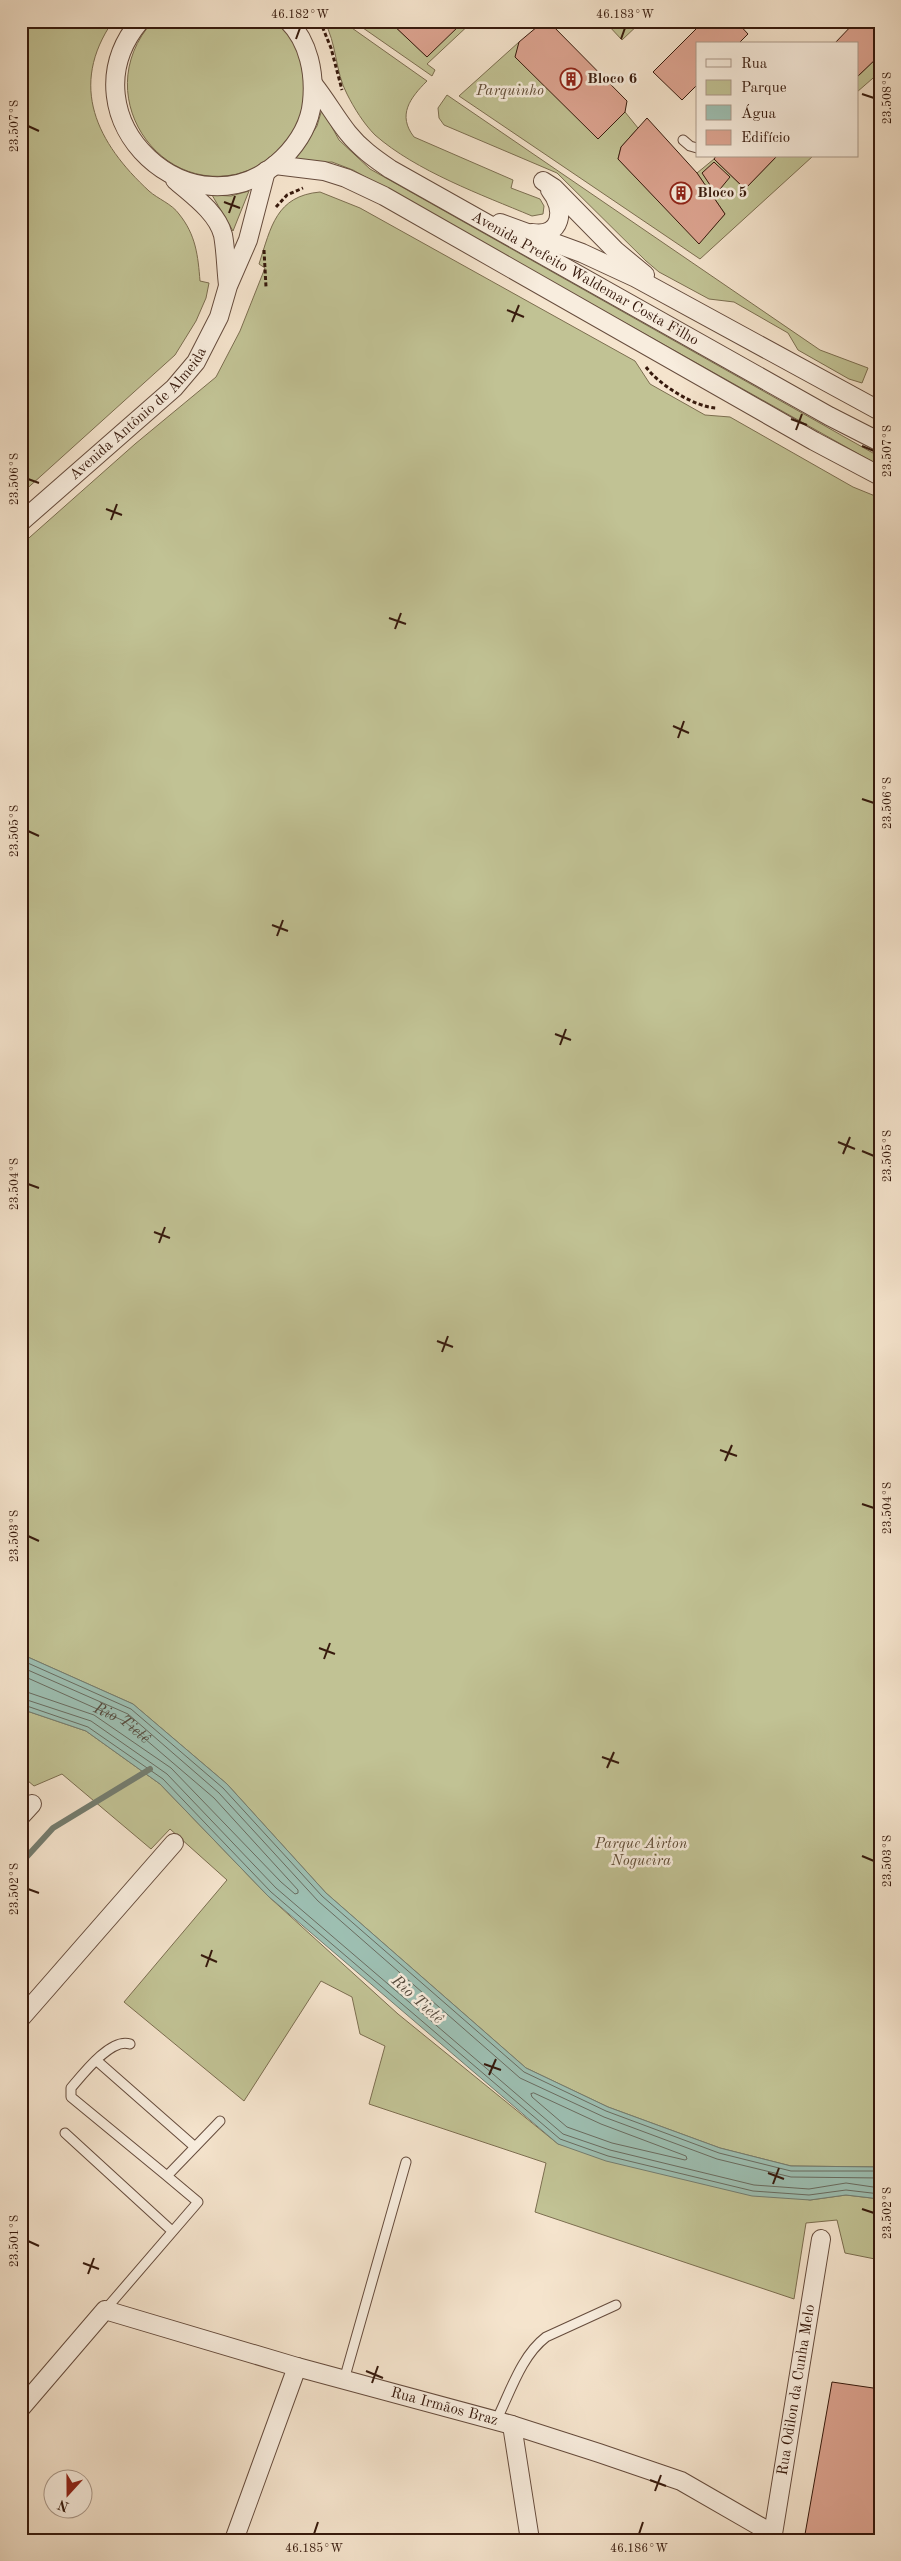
<svg xmlns="http://www.w3.org/2000/svg" width="901" height="2561" font-family="'Old Standard TT',serif">
	<style>
		.green { fill: #c1c294; stroke: #7c6e50 }
		.water { fill: #9dbfb2; stroke: #747d70 }
		.lines { fill: none; stroke-linecap: round; stroke-linejoin: round }
		.shore { stroke: #6a6c60; stroke-width: 1 }
		.stream { stroke: #747d70; stroke-width: 6 }
		.building { fill: #dda491; stroke: #371a0d }
		.service-casing { stroke: #664c3d; stroke-width: 11 }
		.minor-casing { stroke: #664c3d; stroke-width: 20 }
		.path { stroke: #371a0d; stroke-width: 3; stroke-dasharray: 4 2.5; stroke-linecap: butt }
		.service { stroke: #f8edde; stroke-width: 9 }
		.minor { stroke: #f8edde; stroke-width: 18 }
		.ticks { fill: none; stroke: #371a0d; stroke-width: 2 }
		.labels { text-anchor: middle; dominant-baseline: central; stroke-width: 5; stroke-linejoin: round; paint-order: stroke }
		.poi-label { font-size: 15px; font-weight: bold; fill: #371a0d; stroke: #f8edde; text-anchor: start }
		.park-label { font-size: 15px; font-style: italic; fill: #604c36; stroke: #f8edde }
		.street-label { font-size: 15px; fill: #371a0d; stroke: #f8edde }
		.water-label { font-size: 16px; font-style: italic; fill: #564c3f; stroke: #f8edde }
		.neatline { fill: none; stroke: #371a0d; stroke-width: 2 }
		.ticks-label { font-size: 12px; text-anchor: middle; fill: #371a0d }
	</style>
	<rect width="100%" height="100%" fill="#f5e4cd"/>
	<filter id="stains"><feTurbulence type="fractalNoise" baseFrequency=".004" numOctaves="4"/><feColorMatrix values="0 0 0 0 .2 0 0 0 0 .09 0 0 0 0 .02 0 0 0 .5 -.17"/></filter>
	<radialGradient id="worn" r=".72"><stop offset=".6" stop-color="#630" stop-opacity="0"/><stop offset="1" stop-color="#630" stop-opacity=".3"/></radialGradient>
	<path class="green" d="M21,21H113C68,86 97,143 149,191C158,199 172,204 179,214C196,235 198,256 200,281L209,283L206,298L196,321L175,355L21,494Z
		M153,21H281C285,26 290,31 293,36C298,44 308,71 308,79C309,87 305,97 303,105C298,132 286,151 261,165C169,213 83,98 153,21Z
		M324,21H342L427,81C410,98 397,115 414,137L513,180L511,188L540,199L544,206L543,214L532,216C482,195 416,171 375,135C364,124 354,108 347,94C335,72 337,43 324,21Z
		M353,21H389L427,57L460,24L458,21H473L427,64L435,70L432,76Z
		M612,21H642L622,40L608,25Z
		M519,42L516,57L598,139L625,112L638,128L621,147L618,159L699,243L725,214L697,173L714,159L745,189L777,156H813L700,259L459,96Z
		M880,55V72L857,92V77Z
		M447,95L820,350L868,368L862,383L849,379L798,350L788,333L734,302L709,299L659,272L646,261L557,173L444,125L439,118L438,108Z
		M322,109L339,140L370,169L880,457V466L353,170L332,162L292,164L317,126Z
		M249,191L233,231L212,195L231,196Z
		M320,192L360,208L635,361L650,384L705,415L730,417L853,487L880,498V2167L791,2166L720,2148L608,2107L526,2068L326,1893L227,1784L133,1704L21,1654V545L135,444L216,377L240,331L265,268L259,264C271,227 276,196 320,192Z
		M21,1709L86,1731L160,1784L268,1896L398,2014L558,2144L810,2200L846,2195L880,2199V2260L845,2253L837,2220L806,2223L794,2299L535,2212L546,2163L369,2104L385,2046L360,2034L352,1997L321,1981L244,2101L124,2002L227,1880L170,1829L151,1849L62,1774L34,1786L21,1775Z"/>
	<path class="water" d="M21,1654L133,1704L227,1784L326,1893L526,2068L608,2107L720,2148L791,2166L880,2167V2199L846,2195L810,2200L752,2196L606,2161L558,2144L268,1896L160,1784L86,1731L21,1709Z"/>
	<g class="lines">
		<g class="shore">
			<path d="M21,1660L131,1709L223,1788L322,1896L524,2072L606,2111L719,2153L791,2171H880"/>
			<path d="M21,1667L128,1714L219,1793L318,1901L520,2078L604,2117L717,2159L791,2177L880,2178"/>
			<path id="s1" d="M21,1675L124,1721L214,1798L298,1890V1893L295,1894L281,1882L171,1768L94,1715L21,1690"/>
			<path d="M21,1698L91,1721L167,1774L276,1888L563,2134L610,2150L754,2185L809,2189L846,2183L880,2188"/>
			<path d="M21,1704L88,1727L163,1779L271,1892L560,2139L608,2156L753,2191L809,2195L846,2190L880,2194"/>
			<path d="M534,2093L601,2124L686,2156L687,2159L685,2160L612,2143L567,2127L532,2097L531,2094Z"/>
		</g>
		<path class="stream" d="M21,1863L53,1828L150,1769"/>
	</g>
	<path class="building" d="M389,21H458L461,24L427,57Z
		M544,21H548L627,101L625,112L598,139L515,57L519,42Z
		M704,21H736L748,34L738,44H697V85L682,100L653,72Z
		M856,21H880V55L857,77V44H834Z
		M647,118L697,173L725,214L699,244L618,159L621,147Z
		M716,156H777L745,189L714,159Z
		M714,162L730,177L716,194L702,173Z
		M832,2382L880,2389V2540H804Z"/>
	<g class="lines">
		<g class="service-casing">
			<path id="service" d="M683,140L690,146L697,148
				M130,2044C111,2037 82,2075 71,2088V2097L167,2176L220,2121
				M96,2060L195,2147
				M65,2133L172,2231
				M105,2310L198,2202L167,2176
				M344,2380L406,2162
				M496,2421C510,2393 521,2356 546,2337L616,2305"/>
		</g>
		<g class="minor-casing">
			<g id="minor">
				<path d="M140,21C59,118 195,243 283,158C298,143 310,123 312,102C315,74 309,42 288,21"/>
				<path id="s2" d="M314,85C326,100 336,118 348,133C360,148 374,158 390,169L829,416L880,442"/>
				<path d="M275,165L324,171L346,178L384,196L814,441L880,476"/>
				<path d="M175,180C192,195 217,212 223,235C226,251 226,269 228,285"/>
				<path d="M543,181L554,188L616,251L645,275"/>
				<path d="M500,223L582,253L636,278L880,411"/>
				<path d="M532,233C562,238 566,209 550,190"/>
				<path id="s3" d="M21,522L174,388L196,362L219,317L228,286L248,240L266,171"/>
				<path d="M21,1816L32,1804"/>
				<path d="M21,2018L174,1843"/>
				<path id="s4" d="M21,2408L105,2310L297,2367L512,2425L599,2453L681,2481L773,2534"/>
				<path d="M512,2425L530,2540"/>
				<path d="M234,2540L297,2367"/>
				<path id="s5" d="M772,2540L821,2239"/>
			</g>
		</g>
		<path class="path" d="M320,21L331,48L342,90
			M276,207L287,195L303,188
			M264,250L266,287
			M646,367C659,385 695,407 716,408"/>
		<use href="#service" class="service"/>
		<use href="#minor" class="minor"/>
	</g>
	<path class="ticks" d="M296,39L300,28M621,39L625,28M862,94L874,98M28,126L39,131M224,202L240,208M229,213L235,196M507,310L524,317M512,322L519,305M791,419L807,425M796,430L802,414M862,446L874,451M28,479L39,483M106,509L122,515M111,520L117,504M389,618L406,624M395,629L401,613M673,726L689,733M678,738L684,721M862,799L874,803M28,831L39,836M272,925L288,931M277,936L283,920M555,1034L571,1040M560,1045L566,1029M838,1142L855,1149M862,1151L874,1156M843,1154L850,1137M28,1184L39,1188M154,1232L170,1238M159,1243L165,1227M437,1341L453,1347M442,1352L448,1336M720,1450L737,1456M725,1461L732,1445M862,1504L874,1508M28,1536L39,1541M319,1648L335,1654M324,1659L330,1643M602,1757L619,1763M607,1768L614,1752M862,1856L874,1861M28,1889L39,1893M201,1955L217,1962M206,1967L212,1950M484,2064L501,2070M489,2075L496,2059M768,2173L784,2179M773,2184L779,2168M862,2209L874,2213M28,2241L39,2246M83,2263L99,2269M88,2274L94,2258M366,2371L383,2378M372,2383L378,2366M650,2480L666,2486M655,2491L661,2475M314,2534L318,2522M639,2534L643,2522"/>
	<defs>
		<g id="building-ring" transform="scale(1.125)"><circle r="9.5" fill="#f8edde" stroke="#8f2418" stroke-width="1.5"/><path d="M-4-6H4V6H1V3H-1V6H-4ZM-2.5-4.3h1.7v1.8h-1.7ZM.8-4.3h1.7v1.8H.8ZM-2.5-1h1.7V.8h-1.7ZM.8-1h1.7V.8H.8Z" fill="#8f2418"/></g>
	</defs>
	<g fill-rule="evenodd">
		<use href="#building-ring" x="571" y="79"/>
		<use href="#building-ring" x="681" y="193"/>
	</g>
	<g class="labels">
		<g class="poi-label">
			<text x="587" y="79">Bloco 6</text>
			<text x="697" y="193">Bloco 5</text>
		</g>
		<g class="park-label">
			<text x="510" y="91">Parquinho</text>
			<text x="641" y="1844">Parque Airton<tspan x="641" dy="17">Nogueira</tspan></text>
		</g>
		<g class="street-label">
			<text stroke="none"><textPath href="#s2" startOffset="338">Avenida Prefeito Waldemar Costa Filho</textPath></text>
			<text stroke="none"><textPath href="#s3" startOffset="160">Avenida Antônio de Almeida</textPath></text>
			<text stroke="none"><textPath href="#s5" startOffset="152">Rua Odilon da Cunha Melo</textPath></text>
			<text stroke="none"><textPath href="#s4" startOffset="482">Rua Irmãos Braz</textPath></text>
		</g>
		<g class="water-label">
			<text stroke="none"><textPath href="#s1" startOffset="112">Rio Tietê</textPath></text>
			<text transform="translate(417 2000) rotate(42)">Rio Tietê</text>
		</g>
	</g>
	<rect width="901" height="2561" fill="none" stroke="#f5e4cd" stroke-width="55"/>
	<rect x="696" y="42" width="162" height="115" fill="#f8edde" stroke="#ab998a"/>
	<rect x="706" y="59" width="25" height="8" fill="#f8edde" stroke="#ab998a"/>
	<text x="741" y="68" font-size="15" fill="#371a0d">Rua</text>
	<rect x="706" y="80" width="25" height="15" fill="#c1c294" stroke="#ab998a"/>
	<text x="741" y="92" font-size="15" fill="#371a0d">Parque</text>
	<rect x="706" y="105" width="25" height="15" fill="#9dbfb2" stroke="#ab998a"/>
	<text x="741" y="118" font-size="15" fill="#371a0d">Água</text>
	<rect x="706" y="130" width="25" height="15" fill="#dda491" stroke="#ab998a"/>
	<text x="741" y="142" font-size="15" fill="#371a0d">Edifício</text>
	<g transform="translate(68 2494) rotate(201)"><circle r="24" fill="#f8edde" stroke="#ab998a"/>
	<path d="M0-4L9 19L0 12L-9 19Z" fill="#8f2418"/>
	<text y="-8" font-size="14" font-weight="bold" text-anchor="middle" fill="#371a0d">N</text>
	</g>
	<rect x="28" y="28" width="846" height="2506" class="neatline"/>
	<g class="ticks-label">
		<text x="300" y="18">46.182°W</text>
		<text x="625" y="18">46.183°W</text>
		<text transform="translate(887 98) rotate(-90)" y="4">23.508°S</text>
		<text transform="translate(14 126) rotate(-90)" y="4">23.507°S</text>
		<text transform="translate(887 451) rotate(-90)" y="4">23.507°S</text>
		<text transform="translate(14 479) rotate(-90)" y="4">23.506°S</text>
		<text transform="translate(887 803) rotate(-90)" y="4">23.506°S</text>
		<text transform="translate(14 831) rotate(-90)" y="4">23.505°S</text>
		<text transform="translate(887 1156) rotate(-90)" y="4">23.505°S</text>
		<text transform="translate(14 1184) rotate(-90)" y="4">23.504°S</text>
		<text transform="translate(887 1508) rotate(-90)" y="4">23.504°S</text>
		<text transform="translate(14 1536) rotate(-90)" y="4">23.503°S</text>
		<text transform="translate(887 1861) rotate(-90)" y="4">23.503°S</text>
		<text transform="translate(14 1889) rotate(-90)" y="4">23.502°S</text>
		<text transform="translate(887 2213) rotate(-90)" y="4">23.502°S</text>
		<text transform="translate(14 2241) rotate(-90)" y="4">23.501°S</text>
		<text x="314" y="2552">46.185°W</text>
		<text x="639" y="2552">46.186°W</text>
	</g>
	<rect width="100%" height="100%" filter="url(#stains)"/>
	<rect width="100%" height="100%" fill="url(#worn)"/>
</svg>
